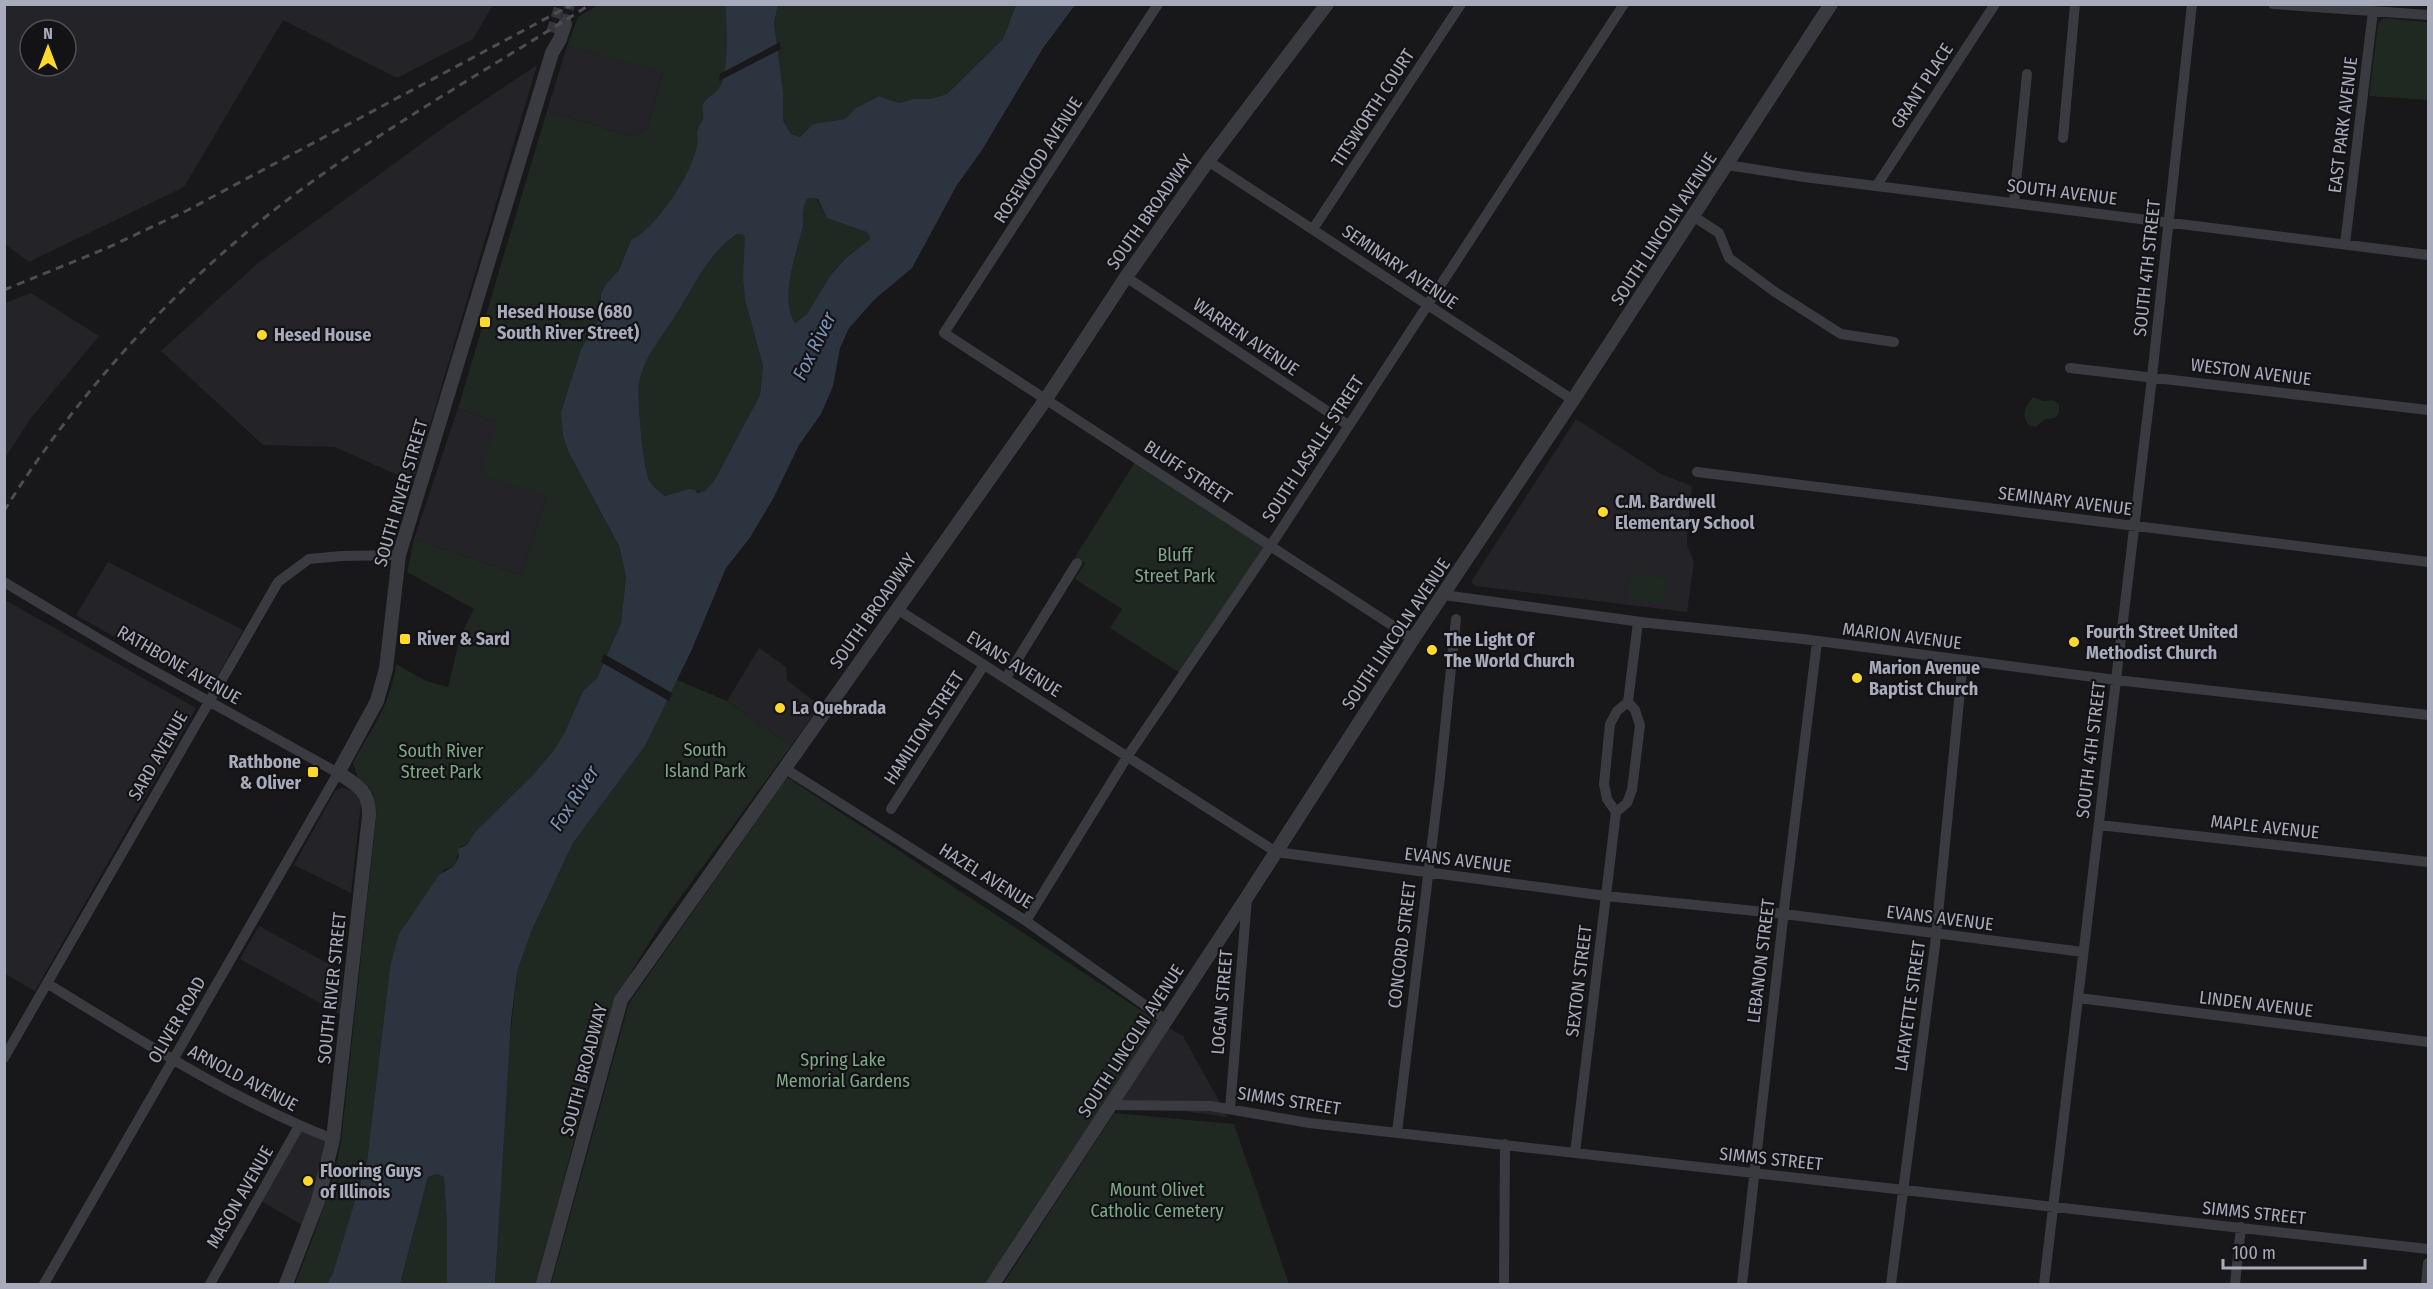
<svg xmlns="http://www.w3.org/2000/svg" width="2433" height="1289" font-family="'Fira Sans Condensed',sans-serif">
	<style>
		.built { fill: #242327; fill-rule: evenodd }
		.green { fill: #1f2821 }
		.water { fill: #2c343f; fill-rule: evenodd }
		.pier { fill: #18171a }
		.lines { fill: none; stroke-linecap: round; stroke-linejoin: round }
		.minor-tunnel { stroke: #35353a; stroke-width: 10; stroke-dasharray: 10 5; stroke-linecap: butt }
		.minor { stroke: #3a3a41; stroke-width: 10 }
		.tertiary { stroke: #3a3a41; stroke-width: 14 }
		.rail { stroke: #4b4c54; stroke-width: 3; stroke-dasharray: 8 6; stroke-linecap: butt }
		.poi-dot { fill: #ffda2a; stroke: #131215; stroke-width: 2 }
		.labels { text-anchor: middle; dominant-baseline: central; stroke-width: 4.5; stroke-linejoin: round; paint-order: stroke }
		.street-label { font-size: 18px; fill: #a8abbb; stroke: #131215 }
		.poi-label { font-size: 18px; font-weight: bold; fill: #a8abbb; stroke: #131215; text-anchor: start }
		.park-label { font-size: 18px; fill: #7ea887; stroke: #131215 }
		.water-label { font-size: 20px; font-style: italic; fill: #7c93b9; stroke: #131215 }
	</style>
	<rect width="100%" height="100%" fill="#18171a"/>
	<path class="built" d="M5,4H493V5L473,39L397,78L283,20L184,187L29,262L5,244ZM30,30H66V66H30Z
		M567,46L663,71L647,128L642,133L631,136L547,111Z
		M537,65L413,482L335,447L263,445L161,351L258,263L447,125Z
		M31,293L99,336L31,418L5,458V303Z
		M458,408L496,422L547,496L521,575L414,539Z
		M1576,419L1661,474L1692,486L1687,538V545L1694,562L1687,612L1476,586L1471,582Z
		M108,562L243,630L209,691L76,615Z
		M5,600L196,708L35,991L5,974Z
		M759,648L786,667L787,680L820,706L791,746L727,701Z
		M342,788L354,791L361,803L351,893L294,865L335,791Z
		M259,926L342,971L340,1014L240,959Z
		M1167,1027L1183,1036L1228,1117L1115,1102Z
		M300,1128L332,1140L306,1227L259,1200Z"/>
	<path class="green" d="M598,5H726C726,26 729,67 721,85C717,94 708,98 702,106C706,123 700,118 697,132C697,137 698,142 698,146C692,174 656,228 631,240L619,270L606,284L601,294L599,319L581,349L561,412L569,453L619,546L626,577L621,623L597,678L583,691L564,734L554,750L532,776L475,832L467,845L461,846L454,866L444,870L390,967L367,1161L333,1274L327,1284H295C313,1237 332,1191 341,1141L376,819C377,801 374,788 358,778L353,763C370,730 392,703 396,664L426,681L448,687L460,637L474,609L407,572L414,539L521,575L547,496L480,475L496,422L458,408L547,111L631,136L642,133L647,128L663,72L567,46L578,17Z
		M778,5H1016L1003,39L947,94L930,99H913L899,103L879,96L856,108L846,119L813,124L800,137L791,134L783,120V91L774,23Z
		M2383,18L2428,22V100L2369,96L2378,24Z
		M812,198L817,199L827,218L866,232L870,236V239L846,258L830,276L807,314L795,323C780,299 795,256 802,231C805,220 801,210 807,199Z
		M737,234H742L745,238V300L763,366L760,395L714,481C699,500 706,490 689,490C687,490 670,495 665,496C659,491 653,487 649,480C643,465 637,400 639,383C644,357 662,337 676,315C693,287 709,252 737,234Z
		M2033,397L2044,401L2053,400L2059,404V413L2055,418L2045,419L2036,427L2029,425C2020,416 2026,405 2033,397Z
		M1137,459L1271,545L1183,675L1110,628L1122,609L1075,579L1085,563L1075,557Z
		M1630,573L1668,578L1665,604L1627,599Z
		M675,679L727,701L791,746L663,921L634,967L617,1000L593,1067L537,1284H495L506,1076L517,972L531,932L573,843L645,746Z
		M787,777L1157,1021L987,1284H551L629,1003Z
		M1114,1113L1234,1124L1289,1284H1003Z
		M437,1174L444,1177L447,1226V1284H400L428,1177Z"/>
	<path class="water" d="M726,5H778L774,23L783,91V120L791,134L800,137L813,124L845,119L856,108L879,96L899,103L913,99H930L947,94L1003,39L1016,5H1075L1043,48L982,150L957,185L912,268L875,299L849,328L840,348L833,386L821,414L799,445L773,499L749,539L726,568L692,649L645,746L573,843L531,932L517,972L511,1021L495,1284H447V1226L444,1177L437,1174L428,1177L400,1284H327L333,1273L367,1161L390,967L399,934L439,875L454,866L459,856L458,849L467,845L475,832L532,776L554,750L564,734L583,691L597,678L621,623L626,577L619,546L569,453L563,435L561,412L581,349L599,319L601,294L606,284L619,270L631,240C656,228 692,174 697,146C698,142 697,137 697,132C700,119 706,124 702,106C706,96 716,95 721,85C729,67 726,25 726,5ZM812,198L818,199L827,218L866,232L870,236V239L846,258L830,276L807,314L795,323C780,300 795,256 802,231C805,220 801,210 807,199ZM737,234H742L745,238L743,276L745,300L763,366L760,395L714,481L705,491L698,493L695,490L689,489L665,496C659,491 653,487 649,480C643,465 637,400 639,383C644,357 662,337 676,315C693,288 709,252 737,234Z"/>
	<path class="pier" d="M780,42L781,49L719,81L720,74Z
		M604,654L672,693L669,701L601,662Z"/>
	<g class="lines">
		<path class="minor-tunnel" d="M565,24L570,4
			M551,32L560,4"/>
		<path class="minor" d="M1158,4L944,333L1413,639
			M2273,4L2428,15
			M2063,138L2075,4
			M1208,161L1573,400
			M1727,165L1804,177L2428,255
			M1877,185L1995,4
			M2014,203L2027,74
			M1693,216L1719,233L1729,258L1775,292L1841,334L1894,342
			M1313,229L1461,4
			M2345,244L2373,11
			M1126,277L1348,425
			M2070,368L2428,410
			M1697,472L2428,562
			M4,582L131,658L338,773L44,1284
			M1444,595L1649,623L1803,639L2116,680L2428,715
			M897,609L1276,852L1606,896L1784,914L2083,952
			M1006,678L1077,563
			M784,768L1026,921L1166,1020
			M891,809L984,665
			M1616,812L1627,803L1632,790L1640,725L1635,710L1628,702
			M2099,825L2428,862
			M1026,921L1127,757L1271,545L1624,4
			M48,984C140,1040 233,1100 333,1139
			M2079,998L2428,1042
			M4,1058L278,582L309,559L342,556L399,555
			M1109,1105L1211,1106L1309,1123L2428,1249
			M1230,1109L1247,898
			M1397,1132L1440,777L1456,619
			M1575,1153L1616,812L1607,799L1604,784L1610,724L1617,711L1628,702L1638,622
			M210,1284L299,1126
			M1504,1284L1505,1144
			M1742,1284L1785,901L1817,642
			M1891,1284L1935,945L1963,660
			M2044,1284L2151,386L2192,4
			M2235,1284L2241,1227
			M2426,1284L2428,1263"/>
		<path class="tertiary" d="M286,1284L318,1201L333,1139L369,816C370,792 358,785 338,773L377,701L386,669L399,555L552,53L560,39L565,24
			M543,1284L621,1000L1046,399L1126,277L1208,161L1327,4
			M993,1284L1247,897L1413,639L1573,400L1831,4"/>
		<path class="rail" d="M4,290L107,248L188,210L573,4
			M4,511C86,379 199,260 327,171C412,112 503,60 591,4"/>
	</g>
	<g class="poi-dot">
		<rect x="479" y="316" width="12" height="12" rx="3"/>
		<circle cx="262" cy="335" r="6"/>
		<circle cx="1603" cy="512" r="6"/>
		<rect x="399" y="633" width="12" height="12" rx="3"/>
		<circle cx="2074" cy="642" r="6"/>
		<circle cx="1432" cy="650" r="6"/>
		<circle cx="1857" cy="678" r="6"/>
		<circle cx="780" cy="708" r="6"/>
		<rect x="307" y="766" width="12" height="12" rx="3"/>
		<circle cx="308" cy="1181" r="6"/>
	</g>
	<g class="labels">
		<g class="street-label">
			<text transform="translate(1922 86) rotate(-57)">GRANT PLACE</text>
			<text transform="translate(1373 108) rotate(-57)">TITSWORTH COURT</text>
			<text transform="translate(2343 125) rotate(-83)">EAST PARK AVENUE</text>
			<text transform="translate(1038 160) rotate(-57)">ROSEWOOD AVENUE</text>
			<text transform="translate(2062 192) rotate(7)">SOUTH AVENUE</text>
			<text transform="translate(1150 212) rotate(-55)">SOUTH BROADWAY</text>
			<text transform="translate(1664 229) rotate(-57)">SOUTH LINCOLN AVENUE</text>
			<text transform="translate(1400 267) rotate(34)">SEMINARY AVENUE</text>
			<text transform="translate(2147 268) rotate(-84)">SOUTH 4TH STREET</text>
			<text transform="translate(1246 337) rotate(34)">WARREN AVENUE</text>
			<text transform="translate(2251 372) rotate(7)">WESTON AVENUE</text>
			<text transform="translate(1313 449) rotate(-57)">SOUTH LASALLE STREET</text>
			<text transform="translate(1188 472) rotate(33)">BLUFF STREET</text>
			<text transform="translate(401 493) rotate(-74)">SOUTH RIVER STREET</text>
			<text transform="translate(2065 501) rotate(7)">SEMINARY AVENUE</text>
			<text transform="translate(873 611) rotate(-55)">SOUTH BROADWAY</text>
			<text transform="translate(1396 634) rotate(-56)">SOUTH LINCOLN AVENUE</text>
			<text transform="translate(1902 636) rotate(7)">MARION AVENUE</text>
			<text transform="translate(1014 664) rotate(32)">EVANS AVENUE</text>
			<text transform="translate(179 665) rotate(30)">RATHBONE AVENUE</text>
			<text transform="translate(924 728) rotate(-57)">HAMILTON STREET</text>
			<text transform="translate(2091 750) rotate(-83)">SOUTH 4TH STREET</text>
			<text transform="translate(158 756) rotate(-60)">SARD AVENUE</text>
			<text transform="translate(2265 827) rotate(6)">MAPLE AVENUE</text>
			<text transform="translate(1458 860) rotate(7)">EVANS AVENUE</text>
			<text transform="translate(986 876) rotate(32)">HAZEL AVENUE</text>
			<text transform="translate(1940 918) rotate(7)">EVANS AVENUE</text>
			<text transform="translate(1402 945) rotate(-83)">CONCORD STREET</text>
			<text transform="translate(1761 961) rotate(-83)">LEBANON STREET</text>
			<text transform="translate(1579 981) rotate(-83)">SEXTON STREET</text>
			<text transform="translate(332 988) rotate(-84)">SOUTH RIVER STREET</text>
			<text transform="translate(1222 1002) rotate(-85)">LOGAN STREET</text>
			<text transform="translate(2256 1004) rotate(7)">LINDEN AVENUE</text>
			<text transform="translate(1910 1006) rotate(-82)">LAFAYETTE STREET</text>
			<text transform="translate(177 1020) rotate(-60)">OLIVER ROAD</text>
			<text transform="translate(1131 1041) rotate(-57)">SOUTH LINCOLN AVENUE</text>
			<text transform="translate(584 1070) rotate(-75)">SOUTH BROADWAY</text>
			<text transform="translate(243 1078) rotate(28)">ARNOLD AVENUE</text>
			<text transform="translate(1289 1101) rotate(9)">SIMMS STREET</text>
			<text transform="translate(1771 1159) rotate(6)">SIMMS STREET</text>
			<text transform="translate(240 1197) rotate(-60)">MASON AVENUE</text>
			<text transform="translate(2254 1213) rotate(6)">SIMMS STREET</text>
		</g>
		<g class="poi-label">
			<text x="497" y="312">Hesed House (680<tspan x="497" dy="21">South River Street)</tspan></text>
			<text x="274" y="335">Hesed House</text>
			<text x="1615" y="502">C.M. Bardwell<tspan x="1615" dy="21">Elementary School</tspan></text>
			<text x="2086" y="632">Fourth Street United<tspan x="2086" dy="21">Methodist Church</tspan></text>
			<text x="417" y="639">River &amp; Sard</text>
			<text x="1444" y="640">The Light Of<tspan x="1444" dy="21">The World Church</tspan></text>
			<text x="1869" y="668">Marion Avenue<tspan x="1869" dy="21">Baptist Church</tspan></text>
			<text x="792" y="708">La Quebrada</text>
			<text x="301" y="762" text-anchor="end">Rathbone<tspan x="301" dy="21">&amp; Oliver</tspan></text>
			<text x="320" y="1171">Flooring Guys<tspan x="320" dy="21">of Illinois</tspan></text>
		</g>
		<g class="park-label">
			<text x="1175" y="555">Bluff<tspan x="1175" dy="21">Street Park</tspan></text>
			<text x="705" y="750">South<tspan x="705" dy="21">Island Park</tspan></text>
			<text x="441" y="751">South River<tspan x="441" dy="21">Street Park</tspan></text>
			<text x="843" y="1060">Spring Lake<tspan x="843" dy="21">Memorial Gardens</tspan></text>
			<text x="1157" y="1190">Mount Olivet<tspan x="1157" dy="21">Catholic Cemetery</tspan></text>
		</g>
		<g class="water-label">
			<text transform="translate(814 346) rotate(-64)">Fox River</text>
			<text transform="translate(574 798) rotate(-57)">Fox River</text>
		</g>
	</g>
	<rect width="2433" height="1289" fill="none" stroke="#a8abbb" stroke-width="12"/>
	<g transform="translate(48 48)"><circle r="28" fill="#131215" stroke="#4f4f57" stroke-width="1.5"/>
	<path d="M0-4.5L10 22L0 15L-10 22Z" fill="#ffda2a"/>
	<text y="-9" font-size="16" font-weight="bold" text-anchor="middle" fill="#a8abbb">N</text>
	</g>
	<path d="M2223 1259v9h142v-9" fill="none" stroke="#a8abbb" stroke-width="3"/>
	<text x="2232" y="1259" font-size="18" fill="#a8abbb" stroke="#131215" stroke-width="4.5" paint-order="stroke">100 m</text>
</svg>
